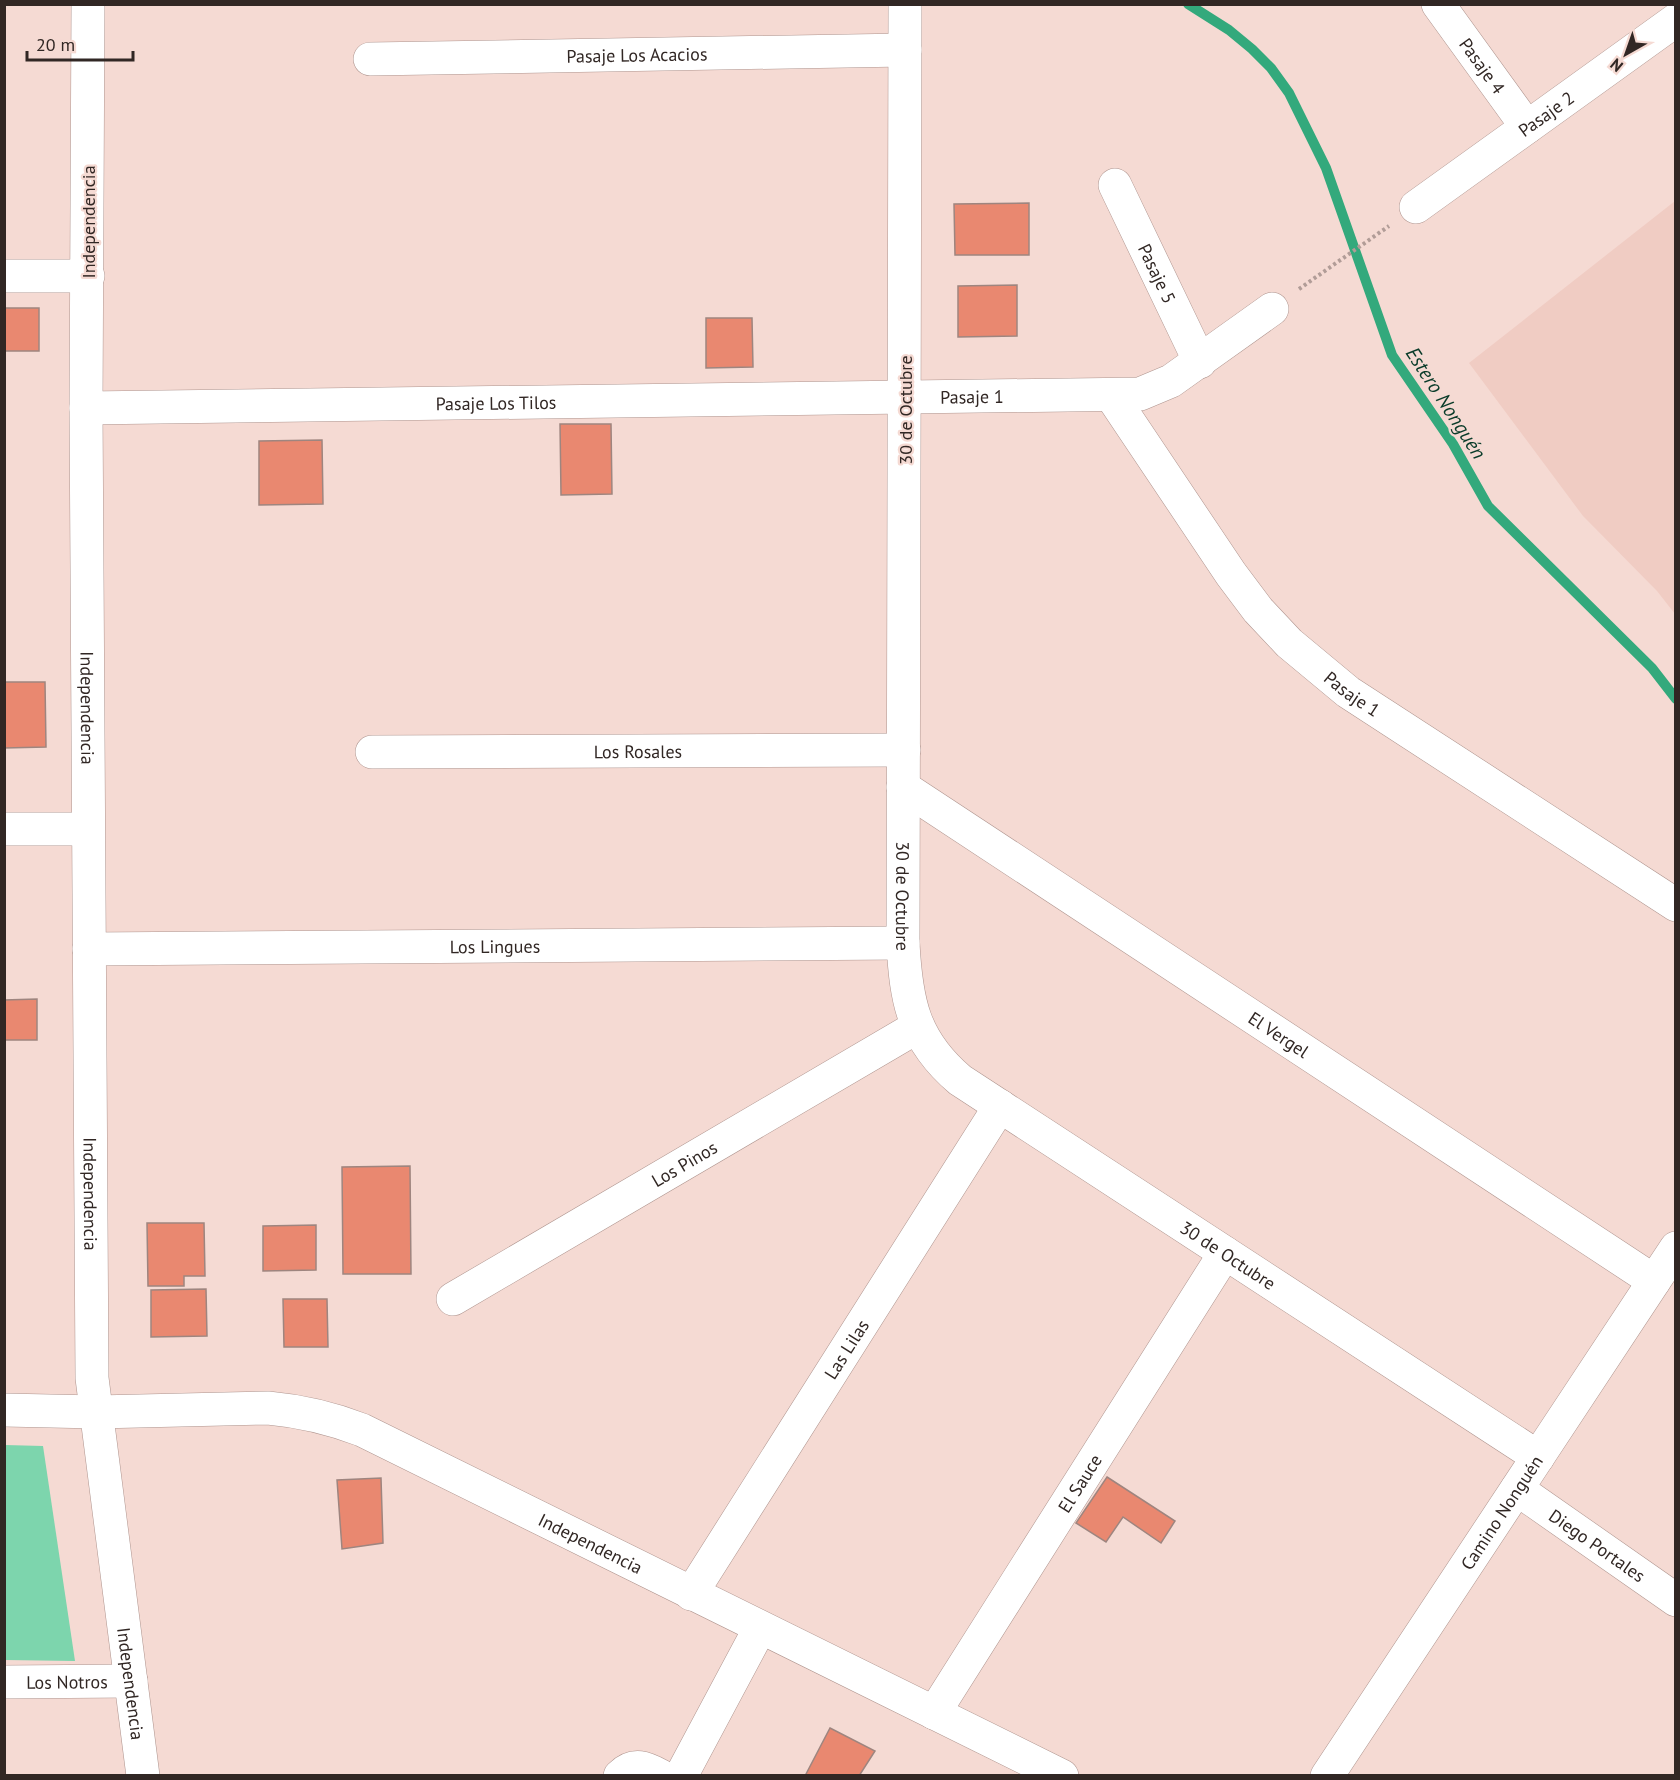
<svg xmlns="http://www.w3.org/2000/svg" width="1680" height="1780" font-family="'PT Sans',sans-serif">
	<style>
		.built { fill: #f0ccc3 }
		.green { fill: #7dd5ad }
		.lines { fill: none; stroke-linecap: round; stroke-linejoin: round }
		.stream { stroke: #33a97c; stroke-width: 10 }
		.building { fill: #e98870; stroke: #9e857f; stroke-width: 1.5 }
		.street-casing { stroke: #af958f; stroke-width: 34 }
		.secondary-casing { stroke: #af958f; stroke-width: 34 }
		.path { stroke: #b19c97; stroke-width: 4; stroke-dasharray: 3 3; stroke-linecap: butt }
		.street { stroke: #fff; stroke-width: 33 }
		.secondary { stroke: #fff; stroke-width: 33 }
		.labels { text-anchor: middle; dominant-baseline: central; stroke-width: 4.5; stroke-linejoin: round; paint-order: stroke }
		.street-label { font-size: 18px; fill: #312724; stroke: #f5dad3 }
		.water-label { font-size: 20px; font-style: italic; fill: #093b29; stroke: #f5dad3 }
	</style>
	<rect width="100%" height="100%" fill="#f5dad3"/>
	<path class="built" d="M1675,201V614L1657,591L1583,516L1469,363Z"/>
	<path class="green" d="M5,1445L43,1446L75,1661L5,1660Z"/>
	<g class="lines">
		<path class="stream" d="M1188,4L1229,30L1252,49L1271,68L1289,93L1326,168L1392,355L1453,444L1488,506L1652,668L1676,699"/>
	</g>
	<path class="building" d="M1029,203V255H955L954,204Z
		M1017,285V336L958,337V286Z
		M4,308H39V351H4Z
		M706,318H752L753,367L706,368Z
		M560,424H611L612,494L561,495Z
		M322,440L323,504L259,505V441Z
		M4,682H45L46,747L4,748Z
		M37,999V1040H4V1000Z
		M410,1166L411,1274H343L342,1167Z
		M147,1223H204L205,1276H184V1286H148Z
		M316,1225V1270L263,1271V1226Z
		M206,1289L207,1336L151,1337V1290Z
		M283,1299H327L328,1347H284Z
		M1107,1477L1175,1521L1161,1543L1123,1517L1106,1542L1076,1523Z
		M381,1478L383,1543L342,1549L337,1480Z
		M830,1728L875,1751L859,1776H805Z"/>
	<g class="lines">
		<g class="street-casing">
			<g id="street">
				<path id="s1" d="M88,4L86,408L92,1378L143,1776"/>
				<path id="s2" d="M905,4L903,943C906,1001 913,1040 960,1080L1538,1457"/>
				<path id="s3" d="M1438,4L1527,127"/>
				<path id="s4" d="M370,59L905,50"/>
				<path id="s5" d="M1115,185L1200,362"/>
				<path id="s6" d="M1416,207L1676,20"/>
				<path d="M4,276H88"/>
				<path id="s7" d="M1111,395L1231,574L1258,610L1289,643L1348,692L1676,905"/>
				<path id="s8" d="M86,408L1140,394L1171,381L1272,309"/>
				<path id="s9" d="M372,752L904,750"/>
				<path id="s10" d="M903,787L1654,1281"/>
				<path d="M4,829H88"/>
				<path id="s11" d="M89,949L903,943"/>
				<path id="s12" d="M453,1299L917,1027"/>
				<path id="s13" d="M4,1410L97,1412L268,1408C301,1411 331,1418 362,1430L1062,1776"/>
				<path id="s14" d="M691,1594L1000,1106"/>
				<path id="s15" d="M4,1682L131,1681"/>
				<path id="s16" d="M934,1713L1225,1253"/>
				<path d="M620,1776C634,1762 646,1768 661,1776"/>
				<path d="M681,1776L760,1628"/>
			</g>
		</g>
		<g class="secondary-casing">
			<g id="secondary">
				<path id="s17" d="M1517,1489L1676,1600"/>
				<path id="s18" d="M1327,1776L1676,1248"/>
			</g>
		</g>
		<path class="path" d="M1299,289L1389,226"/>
		<use href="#street" class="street"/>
		<use href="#secondary" class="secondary"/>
	</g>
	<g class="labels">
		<g class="street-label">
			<text stroke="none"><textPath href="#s4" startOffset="267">Pasaje Los Acacios</textPath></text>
			<text stroke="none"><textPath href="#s3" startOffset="76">Pasaje 4</textPath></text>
			<text stroke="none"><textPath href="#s6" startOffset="160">Pasaje 2</textPath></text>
			<text transform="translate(88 222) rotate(-90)">Independencia</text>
			<text stroke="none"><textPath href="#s5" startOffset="98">Pasaje 5</textPath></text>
			<text stroke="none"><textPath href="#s8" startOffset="886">Pasaje 1</textPath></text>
			<text stroke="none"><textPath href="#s8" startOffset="410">Pasaje Los Tilos</textPath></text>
			<text transform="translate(905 410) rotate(-90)">30 de Octubre</text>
			<text stroke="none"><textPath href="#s7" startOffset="387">Pasaje 1</textPath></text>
			<text stroke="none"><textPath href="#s1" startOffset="704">Independencia</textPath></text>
			<text stroke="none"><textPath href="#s9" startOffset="266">Los Rosales</textPath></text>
			<text stroke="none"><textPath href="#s2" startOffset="892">30 de Octubre</textPath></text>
			<text stroke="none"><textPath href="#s11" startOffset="406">Los Lingues</textPath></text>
			<text stroke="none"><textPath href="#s10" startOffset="450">El Vergel</textPath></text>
			<text stroke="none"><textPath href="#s12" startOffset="268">Los Pinos</textPath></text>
			<text stroke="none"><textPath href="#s1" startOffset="1190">Independencia</textPath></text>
			<text stroke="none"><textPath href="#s2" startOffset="1413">30 de Octubre</textPath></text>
			<text stroke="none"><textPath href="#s14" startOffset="290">Las Lilas</textPath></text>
			<text stroke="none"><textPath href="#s16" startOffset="272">El Sauce</textPath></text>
			<text stroke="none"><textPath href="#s18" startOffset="316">Camino Nonguén</textPath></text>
			<text stroke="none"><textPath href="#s13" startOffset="616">Independencia</textPath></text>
			<text stroke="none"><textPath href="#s17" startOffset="98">Diego Portales</textPath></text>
			<text stroke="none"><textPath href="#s15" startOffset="63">Los Notros</textPath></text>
			<text stroke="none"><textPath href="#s1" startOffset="1682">Independencia</textPath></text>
		</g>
		<g class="water-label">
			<text transform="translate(1446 403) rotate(57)">Estero Nonguén</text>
		</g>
	</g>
	<rect width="1680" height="1780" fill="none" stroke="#312724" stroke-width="12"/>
	<g transform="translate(1626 54) rotate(220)" stroke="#f5dad3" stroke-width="4.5" paint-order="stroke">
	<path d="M0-4.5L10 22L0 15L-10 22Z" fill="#312724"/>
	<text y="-9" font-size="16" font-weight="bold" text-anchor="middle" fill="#312724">N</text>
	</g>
	<path d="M27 51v9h106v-9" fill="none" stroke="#312724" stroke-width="3"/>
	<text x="36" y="51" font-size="18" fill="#312724" stroke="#f5dad3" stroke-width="4.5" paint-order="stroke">20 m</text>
</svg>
